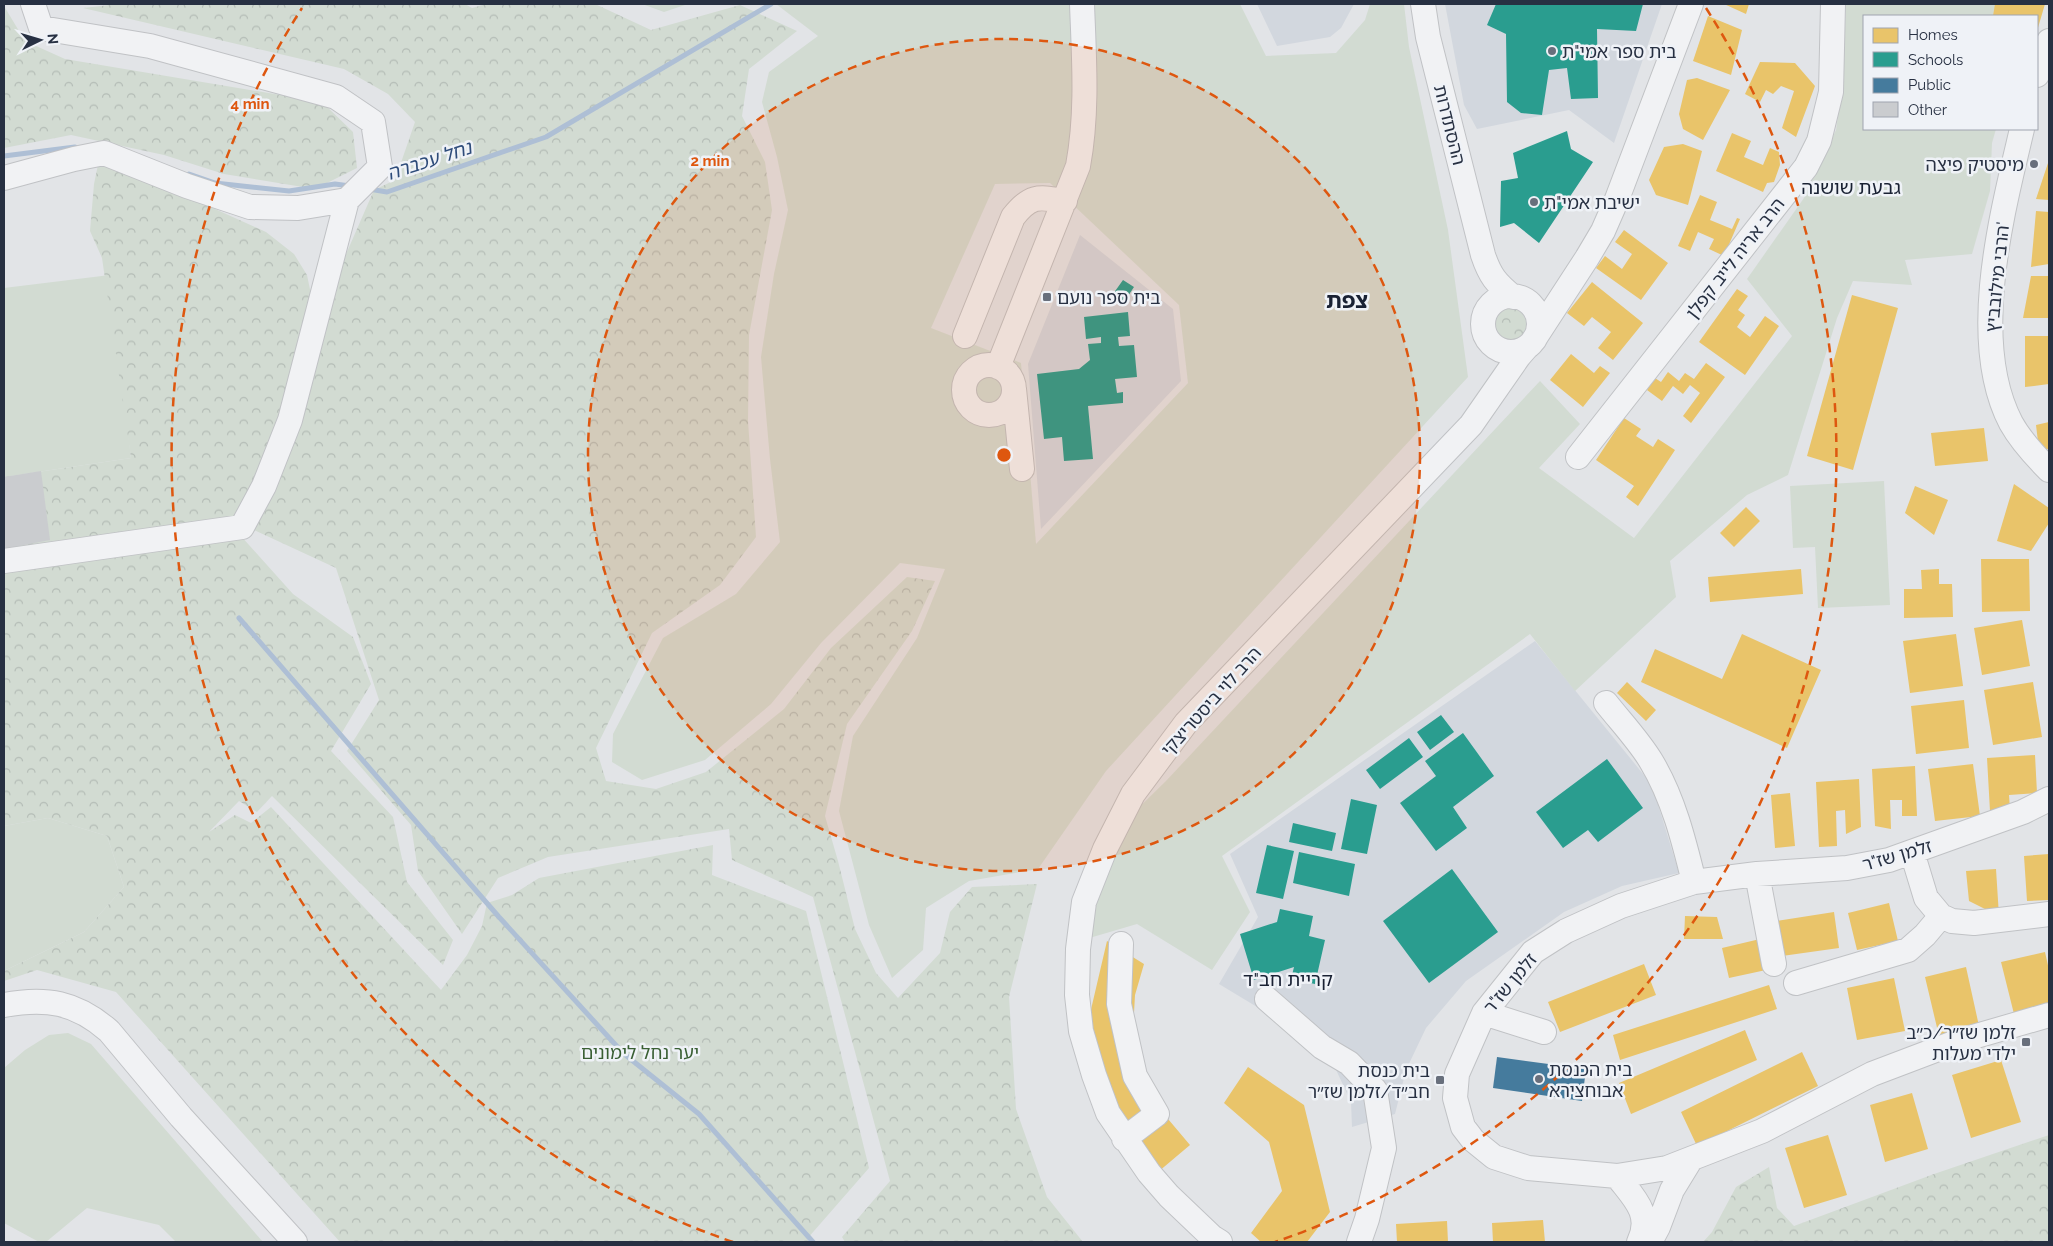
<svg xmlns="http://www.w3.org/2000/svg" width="2053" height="1246" font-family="Raleway,'Noto Sans Hebrew',sans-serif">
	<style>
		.built { fill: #d2d7de }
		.grass { fill: #d2dbd2; fill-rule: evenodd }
		.forest { fill: url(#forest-crowns) }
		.homes { fill: #e9c46a }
		.schools { fill: #2a9d8f }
		.public { fill: #457b9d }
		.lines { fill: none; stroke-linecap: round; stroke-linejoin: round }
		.stream { stroke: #aebfd5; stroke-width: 5 }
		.building { fill: #cacccf }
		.minor-casing { stroke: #c0c2c5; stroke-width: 26 }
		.minor { stroke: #f1f2f4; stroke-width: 24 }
		.ring { fill: none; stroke: #de570f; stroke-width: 2.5; stroke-dasharray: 9 6 }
		.poi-dot { fill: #686f7c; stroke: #eff2f7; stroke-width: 2 }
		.labels { text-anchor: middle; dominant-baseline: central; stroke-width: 5; stroke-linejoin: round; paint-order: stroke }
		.poi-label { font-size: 18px; fill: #273042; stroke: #eff2f7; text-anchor: start }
		.street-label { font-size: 18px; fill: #273042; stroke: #eff2f7 }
		.park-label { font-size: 18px; fill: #395f33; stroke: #eff2f7 }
		.water-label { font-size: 19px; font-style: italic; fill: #2e4c7a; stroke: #eff2f7 }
		.neighbourhood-label { font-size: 19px; fill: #192133; stroke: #eff2f7 }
		.district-label { font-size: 22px; font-weight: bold; fill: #192133; stroke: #eff2f7 }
		.centre { fill: #de570f; stroke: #eff2f7; stroke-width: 2.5 }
		.ring-label { font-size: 15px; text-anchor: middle; font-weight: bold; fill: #de570f; stroke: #eff2f7; stroke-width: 5; stroke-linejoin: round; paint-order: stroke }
	</style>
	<defs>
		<pattern id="forest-crowns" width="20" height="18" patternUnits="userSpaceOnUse" patternTransform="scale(1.25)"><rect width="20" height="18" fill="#d2dbd2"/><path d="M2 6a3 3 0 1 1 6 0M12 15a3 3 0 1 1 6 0" fill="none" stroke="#b4bcb6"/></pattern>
	</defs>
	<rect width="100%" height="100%" fill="#e2e4e7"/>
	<path class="built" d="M1257,4H1354L1341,28L1330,37L1277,46Z
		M1445,4H1662L1614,143L1569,110L1477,129L1464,105Z
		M1080,235L1173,309L1181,381L1041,529L1028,364Z
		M1535,641L1652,785L1679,873L1622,886L1564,912L1466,981L1426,1028L1406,1070L1395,1114L1352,1127L1351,1102L1331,1059L1310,1039L1219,984L1258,917L1230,854Z"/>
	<path class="grass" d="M642,4H688L664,12Z
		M776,4H1240L1266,56L1336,53L1365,20L1370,4H1404L1409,47L1448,230L1468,377L1106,771L1038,869L969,881L926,908L923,950L892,978L869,925L839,811L853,736L917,638L945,569L900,563L821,643L771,704L705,760L642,780L612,762L613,734L663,638L736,594L780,542L770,459L761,357L774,274L788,210L777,157L762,102L769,72L818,36ZM1050,183L1179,305L1188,383L1036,544L1021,363L931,328L995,184Z
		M1846,4H1997L2025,16H1864V129H1996L1992,143L1990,191L1972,254L1905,260L1912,285L1853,281L1837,318L1788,475L1747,495L1670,561L1676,597L1575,691L1530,634L1222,856L1250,912L1212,970L1137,924L1069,944L1123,823L1166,781L1540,381L1580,424L1539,468L1634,538L1792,336L1747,279L1804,198L1836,130L1843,82Z
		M110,275L131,458L4,477V288Z
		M1884,481L1890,605L1818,608L1815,547L1793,548L1790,486Z
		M48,818L107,836L124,887L84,932L4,971V826Z
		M68,1033L91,1044L263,1242H176L159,1225L87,1208L46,1242H39L4,1223V1068L25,1050L49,1035Z"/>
	<path class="forest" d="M119,4H465L472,8L486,4H595L651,30L740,5L797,31L749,69L742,116L765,162L772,210L749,335L748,421L756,537L720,585L652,633L596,748L606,781L656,789L706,772L784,709L831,648L907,577L935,581L912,631L847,724L825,816L838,861L855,929L876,973L898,998L940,953L950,912L972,887L1037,884L1009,997L1016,1109L1047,1197L1083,1242H845L842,1237L890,1181L813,897L732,860L729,829L548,857L498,878L462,934L418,871L411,825L347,751L379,700L336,568L254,530L326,300L374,190L395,180L415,122L388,94L344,69L83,8Z
		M4,6L25,41L65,59L322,102L353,132L357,168L315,189L224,174L164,155L71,135L4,148Z
		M99,160L204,204L266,232L294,254L307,275L312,299L281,427L238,522L4,555V477L131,458L102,258L90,231L94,184Z
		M1493 324a18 18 0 1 1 36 0a18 18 0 1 1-36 0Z
		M240,535L293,594L353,637L371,684L331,751L393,817L407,882L453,940L443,965L272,796L257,812L239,801L209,832L235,815L251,823L271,807L441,990L467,955L482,926L487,903L512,895L539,878L713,845L712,875L806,911L869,1168L807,1239L809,1242H340L116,992L37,970L4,981V971L84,932L124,887L107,836L48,818L4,826V571Z
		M2049,1135V1242H1703L1712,1232L1736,1187L1769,1167L1777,1208L1794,1226L1934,1174Z"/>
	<path class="homes" d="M1724,4H1749L1746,14Z
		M1995,4H2045L2037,31V16H1993Z
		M1708,16L1742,30L1731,75L1693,61Z
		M1760,62L1795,63L1815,86L1796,137L1782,128L1794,91L1781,86L1773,94L1766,90L1760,102L1745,94Z
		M1697,78L1730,90L1703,140L1683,129L1679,114L1687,80Z
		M1732,133L1751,141L1744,157L1763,165L1770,148L1779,152L1780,165L1774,182L1767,183L1763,192L1716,171Z
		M1683,144L1702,151L1688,205L1656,195L1649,180L1664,147Z
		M2049,160V200L2036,199Z
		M1700,195L1717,202L1710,220L1732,229L1737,218L1740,219L1724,256L1709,249L1714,239L1698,232L1690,251L1678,246Z
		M2036,211L2049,212V264L2031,267Z
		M1624,230L1668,263L1641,300L1596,268L1605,256L1622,269L1632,254L1615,242Z
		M2031,276H2049V318H2023Z
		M1592,282L1643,323L1613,360L1598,348L1611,332L1592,317L1584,326L1567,313Z
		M1737,289L1748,296L1738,310L1745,315L1737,327L1750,337L1765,316L1779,326L1745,375L1699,342Z
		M1852,295L1898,308L1853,470L1807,456Z
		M2025,336H2049V384L2025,387Z
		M1571,354L1594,373L1600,366L1610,373L1583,407L1550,380Z
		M1706,363L1725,377L1691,423L1683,416L1700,393L1690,385L1683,394L1673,386L1662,401L1647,390L1655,378L1661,382L1668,372L1679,381L1685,373L1694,379Z
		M1624,418L1641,429L1636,436L1653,447L1658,439L1675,450L1638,506L1626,497L1634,486L1596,460Z
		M2049,422V449L2039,450L2036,425Z
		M1984,428L1988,461L1935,466L1931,433Z
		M2014,484L2049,508V523L2031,551L1997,541Z
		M1915,486L1948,500L1934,535L1905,513Z
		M1746,507L1760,521L1734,547L1720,533Z
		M1981,559H2029L2030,611L1982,612Z
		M1801,569L1803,594L1710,602L1708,577Z
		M1939,569V584H1952L1953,617L1904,618V589H1922L1921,570Z
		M2022,620L2030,666L1982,675L1974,628Z
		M1742,634L1821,670L1787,748L1641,682L1655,649L1722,679Z
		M1956,634L1963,686L1910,693L1903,641Z
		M1627,682L1656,710L1646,721L1617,693Z
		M2033,682L2042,737L1993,745L1984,690Z
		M1964,700L1969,748L1916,754L1911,706Z
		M2035,755L2037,793L2009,795L2010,810L1990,811L1987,758Z
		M1973,764L1980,816L1935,821L1928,769Z
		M1915,766L1917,816H1902V800H1890L1891,829L1875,826L1872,769Z
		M1859,779L1861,827L1846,834L1845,810L1836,811L1837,846L1819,847L1816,782Z
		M1790,793L1795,846L1775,848L1771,795Z
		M2049,854V900L2027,901L2024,856Z
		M1996,869L1999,916L1969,901L1966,871Z
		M1889,903L1898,941L1857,950L1848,913Z
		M1834,912L1839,948L1782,956L1776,921Z
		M1685,916L1717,917L1723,939H1684Z
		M1760,939L1766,970L1729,978L1722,948Z
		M1107,941L1144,964L1135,995L1133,1031L1141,1087L1190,1145L1158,1172L1118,1125L1089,1018Z
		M2045,952L2049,970V1010L2015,1018L2001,962Z
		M1644,964L1656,995L1560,1032L1548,1002Z
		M1966,967L1979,1026L1939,1036L1925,977Z
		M1894,978L1905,1031L1857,1040L1847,988Z
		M1769,985L1777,1009L1620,1060L1613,1035Z
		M1745,1030L1757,1060L1631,1114L1619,1083Z
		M1802,1052L1818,1086L1697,1146L1681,1112Z
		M2001,1060L2021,1122L1971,1138L1952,1075Z
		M1248,1067L1304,1105L1330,1212L1307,1242H1261L1251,1233L1282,1191L1269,1142L1224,1103Z
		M1912,1093L1928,1149L1885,1162L1870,1105Z
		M1828,1135L1847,1195L1804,1208L1785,1148Z
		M1543,1220L1545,1242H1493L1492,1223Z
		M1447,1221L1448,1242H1397L1396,1224Z"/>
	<path class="schools" d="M1496,4H1643L1636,31L1597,29L1598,98L1571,99L1567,68L1549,70L1542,115L1521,113L1507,102L1506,34L1487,25Z
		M1567,131L1571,149L1593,162L1539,243L1514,223L1500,227L1501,181L1518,178L1513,153Z
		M1123,280L1134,287L1124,302L1113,294Z
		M1128,312L1130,336L1118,337L1119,346L1134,345L1137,377L1115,379L1117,393L1123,392V403L1088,406L1093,459L1064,461L1062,437L1044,439L1037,374L1079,369L1090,360L1088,344L1101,343V337L1086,339L1084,317Z
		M1441,715L1454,732L1430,750L1417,732Z
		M1463,733L1494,776L1453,807L1467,828L1436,851L1400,803L1436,776L1425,761Z
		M1409,738L1423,757L1380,789L1366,770Z
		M1607,759L1643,808L1598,842L1588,830L1563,848L1536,812Z
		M1351,799L1377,805L1367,854L1341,849Z
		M1293,823L1336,833L1332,851L1289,842Z
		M1267,845L1294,851L1283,899L1256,893Z
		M1299,852L1355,864L1349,896L1293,883Z
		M1452,869L1498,932L1429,983L1383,921Z
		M1280,909L1313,916L1309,936L1325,940L1315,984L1291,979L1294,967L1254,980L1240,934L1277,922Z"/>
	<path class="public" d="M1497,1057L1586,1069L1582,1101L1493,1088Z"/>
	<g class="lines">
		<path class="stream" d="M4,156L75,147
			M189,174L215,183L289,191L335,184L350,186
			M369,189L387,192L546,137L771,4
			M239,618L499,917L623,1053L699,1114L813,1242"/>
	</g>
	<path class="building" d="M41,471L50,540L4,549V477Z"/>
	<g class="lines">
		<g class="minor-casing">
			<path id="minor" d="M1423,4L1428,37L1483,255C1490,276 1496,283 1513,297
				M2037,75L2049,41
				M2022,129C2002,214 1968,341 2011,423C2021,441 2035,456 2049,470
				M4,178L74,159L104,153L187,186L250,207L298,208L347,200L380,167L373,122L336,97L150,46L41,28L33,4
				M1483 324a28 28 0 1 1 56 0a28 28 0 1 1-56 0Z
				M965,336L1013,217C1031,194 1039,197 1065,201
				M1533,341L1587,258L1603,231L1617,199L1691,4
				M964 390a25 25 0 1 1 50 0a25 25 0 1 1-50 0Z
				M998,367L1078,166C1088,112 1084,58 1082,4
				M1014,389L1022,469
				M1578,457L1806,167L1819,141L1831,92L1833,4
				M4,561L242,527L264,486L290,420L347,200
				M1606,703C1621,722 1639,741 1651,761C1673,797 1684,841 1694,882
				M2049,799L2023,812L1889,860L1847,868L1757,874L1694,882L1621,906L1566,931L1533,952L1484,1013L1457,1074L1455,1098L1463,1127L1473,1140L1494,1157L1528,1168L1617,1176L1667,1168L1762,1131L1872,1074L1959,1041L2049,1015
				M1912,852L1926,898L1941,916L1952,921L1974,923L2049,914
				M1757,874L1774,964
				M1121,944L1119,1004L1135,1076L1157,1114L1124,1139
				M1796,983L1908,950L1925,935L1941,916
				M1267,999L1322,1047L1349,1063L1375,1090L1384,1148L1367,1219L1359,1242
				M4,1005C46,997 76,1002 109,1031L181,1117L295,1242
				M1484,1013L1544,1032
				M1617,1176C1633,1197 1653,1214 1639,1242
				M1220,1242L1212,1237L1169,1196L1149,1173L1108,1113L1094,1075L1081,1031L1077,995L1078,949L1084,902L1105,849L1133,794L1186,723L1471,425L1519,356L1526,348
				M1650,1242L1658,1227L1672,1190L1691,1159"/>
		</g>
		<use href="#minor" class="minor"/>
	</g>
	<circle cx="1004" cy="455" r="416" fill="#de570f" fill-opacity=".12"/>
	<g class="ring">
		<circle cx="1004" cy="455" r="416"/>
		<path d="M733 1242A832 832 0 0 1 302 8M1706 8A832 832 0 0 1 1275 1242"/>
	</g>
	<g class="poi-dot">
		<circle cx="1552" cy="51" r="5"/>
		<circle cx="2034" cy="164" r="5"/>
		<circle cx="1534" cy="202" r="5"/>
		<rect x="1042" y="292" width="10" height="10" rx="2.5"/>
		<rect x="2021" y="1037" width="10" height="10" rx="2.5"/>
		<circle cx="1539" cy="1079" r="5"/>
		<rect x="1435" y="1075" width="10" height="10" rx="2.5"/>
	</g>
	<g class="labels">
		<g class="poi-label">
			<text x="1562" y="51">בית ספר אמי"ת</text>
			<text x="2024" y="164" text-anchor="end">מיסטיק פיצה</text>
			<text x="1544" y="202">ישיבת אמי"ת</text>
			<text x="1057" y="297">בית ספר נועם</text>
			<text x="2016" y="1032" text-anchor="end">זלמן שז״ר/כ״ב<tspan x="2016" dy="21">ילדי מעלות</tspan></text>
			<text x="1549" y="1069">בית הכנסת<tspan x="1549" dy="21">אבוחצירא</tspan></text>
			<text x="1430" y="1070" text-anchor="end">בית כנסת<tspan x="1430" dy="21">חב״ד/זלמן שז״ר</tspan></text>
		</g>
		<g class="street-label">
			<text transform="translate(1450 125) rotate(76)">ההסתדרות</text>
			<text transform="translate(1735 258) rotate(-52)">הרב אריה לייב קפלן</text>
			<text transform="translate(1997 277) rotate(-84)">הרבי מילובביץ'</text>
			<text transform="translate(1211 701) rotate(-48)">הרב לוי ביסטריצקי</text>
			<text transform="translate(1897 855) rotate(-16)">זלמן שז"ר</text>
			<text transform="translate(1510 983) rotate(-50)">זלמן שז"ר</text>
		</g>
		<g class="park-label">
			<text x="640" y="1052">יער נחל לימונים</text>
		</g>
		<g class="water-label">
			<text transform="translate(429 160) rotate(-18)">נחל עכברה</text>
		</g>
		<g class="neighbourhood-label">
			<text x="1851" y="187">גבעת שושנה</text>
			<text x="1288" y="979">קריית חב"ד</text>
		</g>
		<g class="district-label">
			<text x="1347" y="300">צפת</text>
		</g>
	</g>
	<circle cx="1004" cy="455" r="8" class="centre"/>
	<g class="ring-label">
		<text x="250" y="109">4 min</text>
		<text x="710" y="166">2 min</text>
	</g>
	<rect width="2053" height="1246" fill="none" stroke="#273042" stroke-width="10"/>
	<rect x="1863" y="15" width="175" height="115" fill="#eff2f7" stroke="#9fa4af"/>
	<rect x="1873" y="28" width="25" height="15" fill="#e9c46a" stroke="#9fa4af"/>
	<text x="1908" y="40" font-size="15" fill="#273042">Homes</text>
	<rect x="1873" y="52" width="25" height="15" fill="#2a9d8f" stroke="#9fa4af"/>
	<text x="1908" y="65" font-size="15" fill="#273042">Schools</text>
	<rect x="1873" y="78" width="25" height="15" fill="#457b9d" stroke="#9fa4af"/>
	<text x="1908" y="90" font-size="15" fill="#273042">Public</text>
	<rect x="1873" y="102" width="25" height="15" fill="#cacccf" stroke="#9fa4af"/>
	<text x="1908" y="115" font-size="15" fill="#273042">Other</text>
	<g transform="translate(40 40) rotate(85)" stroke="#eff2f7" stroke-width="4" paint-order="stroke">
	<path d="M0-4L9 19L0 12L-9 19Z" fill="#273042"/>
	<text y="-8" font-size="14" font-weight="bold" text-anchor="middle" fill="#273042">N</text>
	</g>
</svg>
